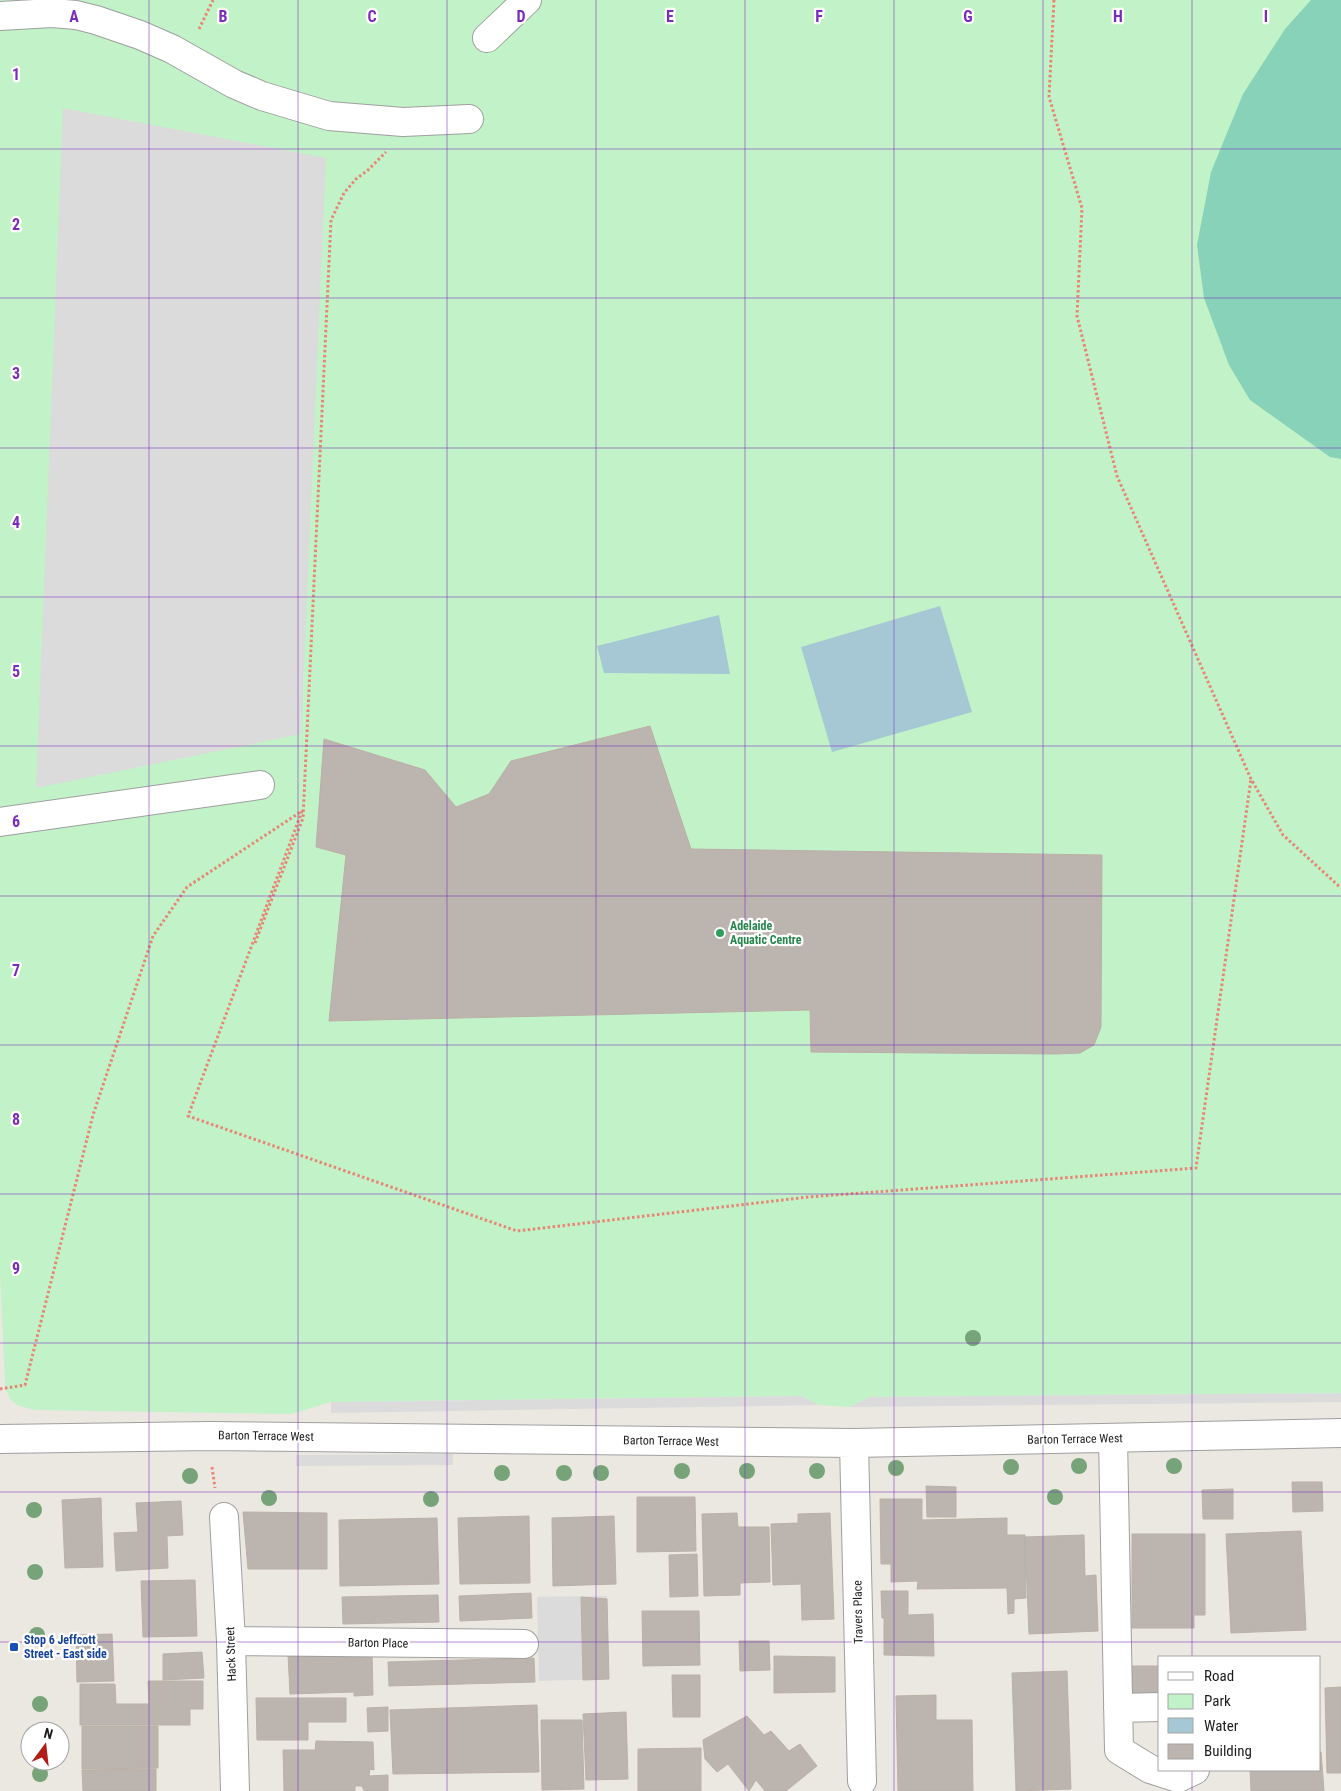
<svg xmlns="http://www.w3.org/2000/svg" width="1341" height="1791" font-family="'Roboto Condensed',sans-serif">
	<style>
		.park { fill: #c2f2c8 }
		.pitch { fill: #87d2b9 }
		.parking { fill: #dbdbdb }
		.water { fill: #a6c8d4 }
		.building { fill: #bbb4af; stroke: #bbb0a6 }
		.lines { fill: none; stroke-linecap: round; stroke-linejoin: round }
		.minor-casing { stroke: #9f9f9f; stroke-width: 30 }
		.path { stroke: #e88675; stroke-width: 3; stroke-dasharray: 2.5 2.5; stroke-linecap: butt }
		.minor { stroke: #fff; stroke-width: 28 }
		.tree { fill: #76a378 }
		.grid { fill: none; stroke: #7b2cbf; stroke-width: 1; stroke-opacity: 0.55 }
		.leisure-dot { fill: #2e9e5b; stroke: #fff; stroke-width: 2 }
		.transit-dot { fill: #1a4fb4; stroke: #fff; stroke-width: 2 }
		.labels { text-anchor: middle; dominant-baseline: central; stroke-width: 4.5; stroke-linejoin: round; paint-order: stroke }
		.leisure-label { font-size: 12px; font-weight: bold; fill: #27864d; stroke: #fff; text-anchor: start }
		.street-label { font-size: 12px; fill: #1b1b1b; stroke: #fff }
		.transit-label { font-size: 12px; font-weight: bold; fill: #164399; stroke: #fff; text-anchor: start }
		.grid-label { font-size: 16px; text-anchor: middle; font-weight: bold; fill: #7b2cbf; stroke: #fff; stroke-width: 4.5; stroke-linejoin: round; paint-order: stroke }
	</style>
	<rect width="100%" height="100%" fill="#ebe8e1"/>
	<path class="park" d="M0,0H1341V1393L870,1397L849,1407L818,1405L802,1396L331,1402L291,1414L35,1410C14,1405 8,1403 5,1382L0,1276Z"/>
	<path class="pitch" d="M1311,0H1341V459L1330,457L1250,400L1229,365L1204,298L1197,245L1211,172L1243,94L1285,29Z"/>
	<path class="parking" d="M63,108L326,158L301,734L36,788Z
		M1341,1393V1402L849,1407L870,1397Z
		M802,1396L818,1405L331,1413V1402Z
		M453,1454V1465L296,1466V1455Z
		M607,1596L609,1679L539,1681L537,1597Z"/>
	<path class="water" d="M940,606L972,712L832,752L801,647Z
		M719,615L730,674L604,673L597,646Z"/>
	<path class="building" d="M650,726L691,849L1102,855L1101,1027L1094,1045L1080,1053L1057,1054L811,1052L810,1010L329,1021L346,855L316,847L324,739L425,770L456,807L489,794L511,761Z
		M1292,1482H1322L1323,1511L1293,1512Z
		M926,1486L956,1487V1517H927Z
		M1233,1489V1519H1203L1202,1490Z
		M637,1497H695L696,1551L637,1552Z
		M101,1498L103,1567L65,1568L62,1500Z
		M880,1499H922V1520L1007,1518V1535H1025L1026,1598L1014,1599V1613L1008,1614L1007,1588L917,1589L918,1581L891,1582V1564H881Z
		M181,1501L183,1535L167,1536L168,1568L116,1571L114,1533L138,1532L136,1503Z
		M243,1512L327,1513V1569H248Z
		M737,1513L738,1527H769L770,1582L740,1583V1595L704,1596L702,1514Z
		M830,1513L834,1619L802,1620L801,1584L773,1585L771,1524L798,1523V1514Z
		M529,1516L530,1583L460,1584L458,1518Z
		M614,1516L616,1584L553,1586L552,1518Z
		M437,1518L439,1584L340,1586L339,1520Z
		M1301,1531L1306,1630L1231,1633L1226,1534Z
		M1132,1534H1205V1615H1194V1628H1132Z
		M1084,1535L1085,1576L1096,1575L1098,1631L1029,1634L1025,1537Z
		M697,1554L698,1596L670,1597L669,1555Z
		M195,1580L197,1636L143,1637L141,1581Z
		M881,1591H908V1615L933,1614L934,1656L884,1655V1618H882Z
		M531,1593L532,1618L460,1621L459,1596Z
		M438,1595L439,1622L343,1624L342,1597Z
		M581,1597L607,1599L609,1679L583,1680Z
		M642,1611H699L700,1665L643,1666Z
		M112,1634L114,1681L77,1682L76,1635Z
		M739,1641H769L770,1670L740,1671Z
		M202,1652L204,1678L163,1680V1654Z
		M372,1652L373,1695L354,1696V1692L290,1694L288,1654Z
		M774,1656L835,1657V1692L774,1693Z
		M534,1658L535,1682L389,1686L388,1662Z
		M1124,1666H1160V1699H1124Z
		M1067,1671L1071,1789L1016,1791L1012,1673Z
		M672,1675H700V1717H673Z
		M148,1681H203V1709H190V1725H80V1684H115L116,1704H149Z
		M1341,1687V1773H1327L1325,1688Z
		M936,1695V1720H972L973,1791H898L896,1696Z
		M256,1698H346V1722H308V1740H257Z
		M537,1705L539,1772L393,1774L390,1710Z
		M388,1707V1731L368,1732L367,1708Z
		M626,1712L628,1779L586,1780L583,1714Z
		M747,1716L764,1735L771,1731L789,1751L800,1744L817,1766L786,1791H765L756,1780L749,1791L728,1764L717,1772L705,1759L703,1740Z
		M541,1720H582L584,1789L542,1790Z
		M82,1726H158V1768L82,1769Z
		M316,1741L373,1742L374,1770L370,1769L369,1776L388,1775V1791H364L362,1786H355V1791H284L283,1750H315Z
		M701,1748V1791H638V1749Z
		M1320,1752H1321L1324,1791H1251L1250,1770H1320Z
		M156,1769V1791H83L82,1770Z"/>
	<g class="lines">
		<g class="minor-casing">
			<path id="minor" d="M0,16L52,13L76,15L96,20L140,35L172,49L234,84L262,96L329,116L403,122L469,119
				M487,38L527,0
				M0,822L260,785
				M1113,1438L1119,1750L1150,1769L1178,1778L1195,1770
				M0,1439L210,1436L854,1443L1341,1433
				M854,1443L862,1781
				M224,1517L231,1641L235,1791
				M231,1641L524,1644
				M1118,1708L1160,1707"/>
		</g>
		<path class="path" d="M1054,0L1049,97L1082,208L1077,316L1117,476L1251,779L1283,835L1341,888
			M199,29L213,0
			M255,943L303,818L331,220L344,193L356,179L368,170L386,152
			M0,1389L25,1385L93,1115L153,936L187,887L302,811L188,1116L517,1231L808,1197L1196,1168L1251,779
			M212,1467L215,1488"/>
		<use href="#minor" class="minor"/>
	</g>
	<g class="tree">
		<circle cx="973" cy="1338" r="8"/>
		<circle cx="1079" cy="1466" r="8"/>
		<circle cx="1174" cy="1466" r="8"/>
		<circle cx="1011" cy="1467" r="8"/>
		<circle cx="896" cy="1468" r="8"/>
		<circle cx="682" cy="1471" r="8"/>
		<circle cx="747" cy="1471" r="8"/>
		<circle cx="817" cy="1471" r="8"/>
		<circle cx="502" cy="1473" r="8"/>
		<circle cx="564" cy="1473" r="8"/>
		<circle cx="601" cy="1473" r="8"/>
		<circle cx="190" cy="1476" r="8"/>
		<circle cx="1055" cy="1497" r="8"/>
		<circle cx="269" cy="1498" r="8"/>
		<circle cx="431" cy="1499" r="8"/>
		<circle cx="34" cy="1510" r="8"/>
		<circle cx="35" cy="1572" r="8"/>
		<circle cx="37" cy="1635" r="8"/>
		<circle cx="40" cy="1704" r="8"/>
		<circle cx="40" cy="1774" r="8"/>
	</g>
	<path class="grid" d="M149,0V1791M298,0V1791M447,0V1791M596,0V1791M745,0V1791M894,0V1791M1043,0V1791M1192,0V1657M0,149H1341M0,298H1341M0,448H1341M0,597H1341M0,746H1341M0,896H1341M0,1045H1341M0,1194H1341M0,1343H1341M0,1492H1341M0,1642H1341M1192,1770V1791"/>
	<circle class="leisure-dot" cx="720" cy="933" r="5"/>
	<rect class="transit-dot" x="9" y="1642" width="10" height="10" rx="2.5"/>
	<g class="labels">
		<g class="leisure-label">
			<text x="730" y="926">Adelaide<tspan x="730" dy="14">Aquatic Centre</tspan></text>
		</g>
		<g class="street-label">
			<text transform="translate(266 1436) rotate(1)">Barton Terrace West</text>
			<text transform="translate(1075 1439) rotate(-1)">Barton Terrace West</text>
			<text transform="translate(671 1441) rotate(1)">Barton Terrace West</text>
			<text transform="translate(858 1612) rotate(-91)">Travers Place</text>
			<text transform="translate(378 1643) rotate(1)">Barton Place</text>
			<text transform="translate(231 1654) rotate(-92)">Hack Street</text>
		</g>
		<g class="transit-label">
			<text x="24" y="1640">Stop 6 Jeffcott<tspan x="24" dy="14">Street - East side</tspan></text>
		</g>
	</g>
	<g class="grid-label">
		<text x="74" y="22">A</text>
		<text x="223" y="22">B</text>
		<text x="372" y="22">C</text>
		<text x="521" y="22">D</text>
		<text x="670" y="22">E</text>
		<text x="819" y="22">F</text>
		<text x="968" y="22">G</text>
		<text x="1118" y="22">H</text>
		<text x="1266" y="22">I</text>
		<text x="16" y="80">1</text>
		<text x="16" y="230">2</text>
		<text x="16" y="379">3</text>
		<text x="16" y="528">4</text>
		<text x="16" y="677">5</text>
		<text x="16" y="827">6</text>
		<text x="16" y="976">7</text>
		<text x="16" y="1125">8</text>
		<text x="16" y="1274">9</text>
	</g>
	<rect x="1158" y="1656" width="162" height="115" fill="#ffffff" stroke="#a4a4a4"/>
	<rect x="1168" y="1672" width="25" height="8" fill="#ffffff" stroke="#a4a4a4"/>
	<text x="1204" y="1681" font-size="15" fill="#1b1b1b">Road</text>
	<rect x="1168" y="1694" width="25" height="15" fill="#c2f2c8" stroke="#a4a4a4"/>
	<text x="1204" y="1706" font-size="15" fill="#1b1b1b">Park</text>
	<rect x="1168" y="1718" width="25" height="15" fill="#a6c8d4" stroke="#a4a4a4"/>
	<text x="1204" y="1731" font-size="15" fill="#1b1b1b">Water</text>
	<rect x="1168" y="1744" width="25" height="15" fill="#bbb4af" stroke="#a4a4a4"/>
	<text x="1204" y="1756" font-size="15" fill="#1b1b1b">Building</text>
	<g transform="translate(45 1746) rotate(15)"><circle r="24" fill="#ffffff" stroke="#a4a4a4"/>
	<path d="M0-4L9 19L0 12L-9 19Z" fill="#af1e17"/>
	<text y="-8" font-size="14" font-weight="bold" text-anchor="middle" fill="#1b1b1b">N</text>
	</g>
</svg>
